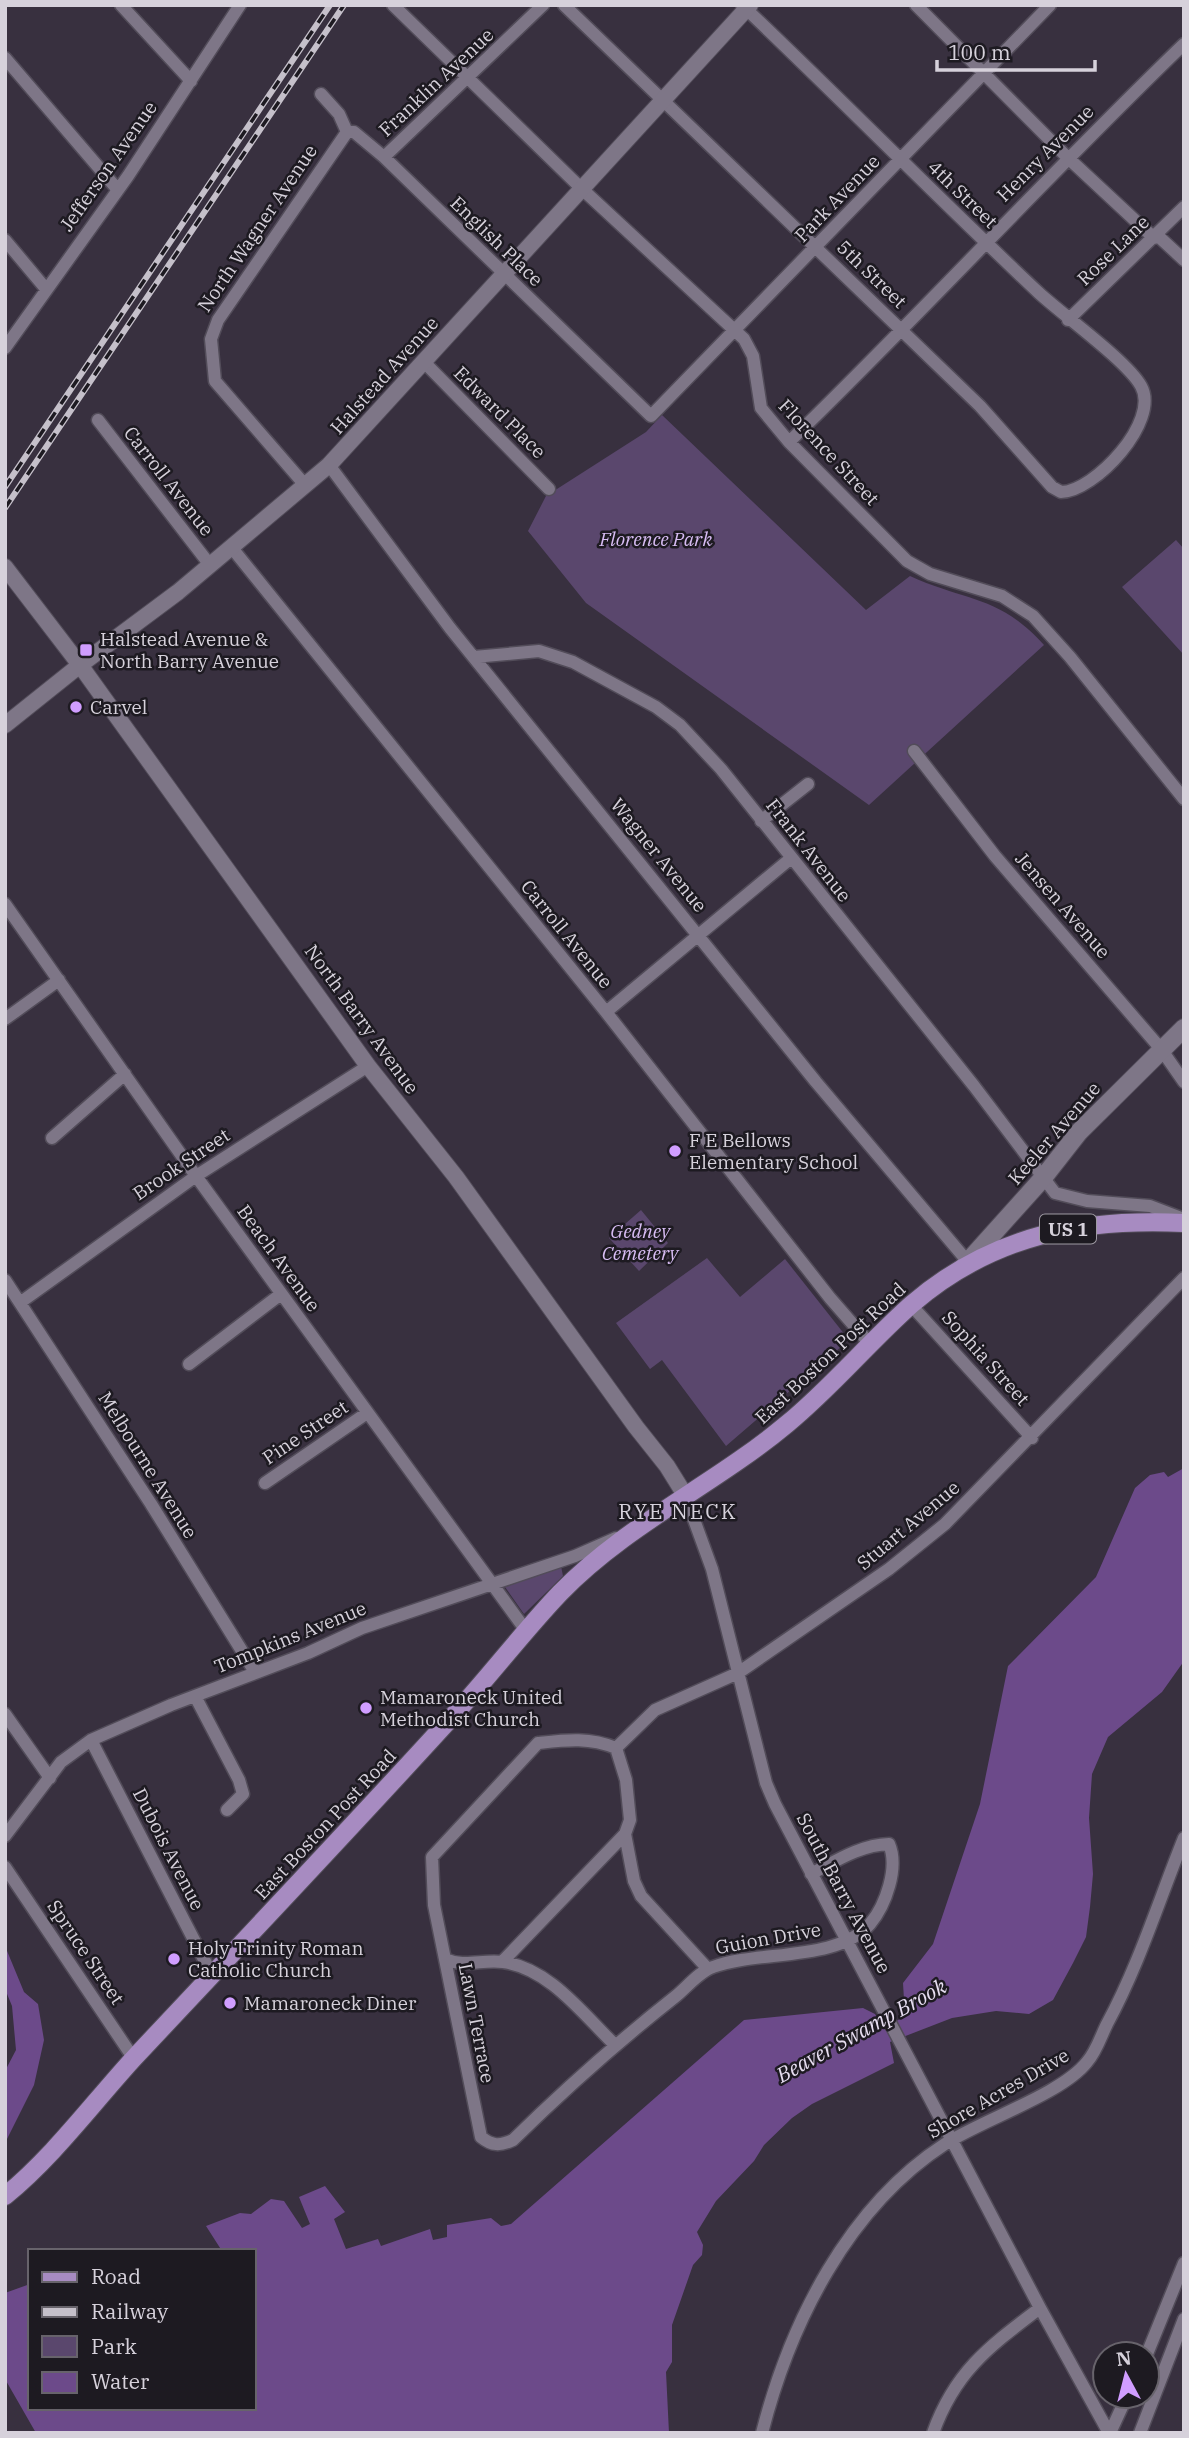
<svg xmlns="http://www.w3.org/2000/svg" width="1189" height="2438" font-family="'IBM Plex Serif',serif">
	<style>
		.green { fill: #5a476d }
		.water { fill: #6c4a8a }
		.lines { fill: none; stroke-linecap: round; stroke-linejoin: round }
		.minor-casing { stroke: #524c59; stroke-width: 15 }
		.tertiary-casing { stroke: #524c59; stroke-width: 18 }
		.secondary-casing { stroke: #524c59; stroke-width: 20 }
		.primary-casing { stroke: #524c59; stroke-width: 20 }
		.minor { stroke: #7e7687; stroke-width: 12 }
		.tertiary { stroke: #7e7687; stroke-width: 16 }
		.secondary { stroke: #7e7687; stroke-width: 18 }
		.primary { stroke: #a78bc1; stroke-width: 18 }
		.rail-casing { stroke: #c5c0ca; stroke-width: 6 }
		.rail { stroke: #1d1a21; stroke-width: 3.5; stroke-dasharray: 10; stroke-linecap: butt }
		.poi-dot { fill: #d09dff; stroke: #1d1a21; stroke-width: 2.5 }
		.labels { text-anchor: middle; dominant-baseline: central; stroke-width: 5; stroke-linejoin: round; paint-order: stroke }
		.shield { fill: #1d1a21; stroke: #9e9aa3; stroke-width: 2 }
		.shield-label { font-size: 18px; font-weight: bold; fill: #d6d1db }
		.street-label { font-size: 19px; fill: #d6d1db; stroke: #1d1a21 }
		.park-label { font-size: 19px; font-style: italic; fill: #d7bcf3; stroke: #1d1a21 }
		.poi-label { font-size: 19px; fill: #d6d1db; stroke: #1d1a21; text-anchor: start }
		.neighbourhood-label { font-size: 21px; letter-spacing: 2px; fill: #d6d1db; stroke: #1d1a21 }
		.water-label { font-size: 21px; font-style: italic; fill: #e7def1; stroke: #1d1a21 }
	</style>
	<rect width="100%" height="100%" fill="#38303f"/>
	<path class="green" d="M662,415L866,610L910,576C967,602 999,595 1044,645L869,805L586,603L528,531L546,496L646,432Z
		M1176,540L1184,549V655L1122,587Z
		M641,1210L668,1243L639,1271L609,1238Z
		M707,1258L740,1297L785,1259L849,1340L726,1446L662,1360L650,1369L616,1323Z
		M561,1566L563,1576L524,1614L505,1587Z"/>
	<path class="water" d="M1184,1468V1661L1162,1692L1108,1737L1092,1774L1089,1818L1093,1874L1090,1907L1086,1937L1073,1963L1053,2000L1029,2014L996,2011L952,2018L890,2042L894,2063L812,2104L792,2118L764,2145L754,2161L716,2201L697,2232L703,2245L702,2255L693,2265L672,2325V2362L666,2372L669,2433H36L5,2379V2293L30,2284V2408H254V2251H222L206,2226L240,2213L251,2214L271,2199L284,2201L302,2228L310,2224L299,2197L325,2186L345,2212L334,2219L346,2249L378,2239L381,2246L430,2229L433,2240L447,2237V2225L491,2218L501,2226L511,2224L744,2020L863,2008L875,2014L883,2029L905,2016L903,1983L933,1944L980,1804L1008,1666L1096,1577L1135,1488L1150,1475L1164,1472L1168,1477Z
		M5,1946L24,1992L38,2004L44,2040L34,2085L5,2143V2071L16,2050L12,2006L5,1989Z"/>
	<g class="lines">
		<g class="minor-casing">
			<path id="minor" d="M121,5L191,81
				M393,5L582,189L744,339L753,356L761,408L789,442L907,561L930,574L1002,596L1033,616L1070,657L1184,799
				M564,5L980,406L1052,487L1061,492C1094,492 1161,421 1141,386C1127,361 1064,316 1039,293C939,199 842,100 742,5
				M916,5L1067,157L1154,238
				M5,58L118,190
				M321,94L339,114L347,132
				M347,132H354L384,157L651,416L1050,5
				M384,157L543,5
				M1157,235L1184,260
				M5,240L46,289
				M1068,320L1184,207
				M5,348L128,176L240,5
				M424,362L549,489
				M98,420L210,565
				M789,442C923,312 1049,174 1184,44
				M329,465L450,628L816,1082L968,1262
				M305,485L215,381L211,339L218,320L347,132
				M232,548L606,1012L830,1298L871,1345
				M474,657L539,651L573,662L656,707L680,725L721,769L974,1086L1055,1193L1087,1201L1150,1206L1184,1219
				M914,751L995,856L1161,1049L1184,1082
				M761,821L808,784
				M5,904L196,1176L527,1632
				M606,1012L790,859
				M5,1019L59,980
				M52,1138L125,1074
				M5,1280L151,1504L255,1672
				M21,1302L196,1176L368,1066
				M911,1305L1032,1438
				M189,1364L281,1294
				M265,1483L367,1413
				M685,1495L712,1569L766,1783L775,1804L1040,2308L1109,2433
				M195,1696L239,1780L243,1794L227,1810
				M5,1714L50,1778
				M91,1740L212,1975
				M616,1748C589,1737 566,1740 538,1743L432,1857L434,1905L481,2137C492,2146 500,2146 513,2140C565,2089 619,2041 676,1996C687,1987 700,1971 713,1967C758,1950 837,1962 870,1924C886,1905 899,1867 889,1844C860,1845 836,1861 811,1874
				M616,1748L655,1710L738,1673L889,1569L945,1524L1184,1278
				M616,1748L626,1780L630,1820L625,1834L634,1881L641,1896L708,1969
				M5,1836L61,1762L91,1740L171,1705L308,1653L362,1628L575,1556L616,1538
				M5,1867L134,2059
				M445,1959C465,1968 482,1959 503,1962C549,1968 583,2014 614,2044
				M502,1962L625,1834
				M1147,2354L1184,2263
				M762,2433C790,2323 848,2207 945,2144C982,2120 1062,2094 1087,2062C1096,2052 1101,2036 1107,2024C1139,1965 1159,1900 1184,1838
				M933,2433C955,2371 990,2346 1040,2308
				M1110,2433L1127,2396
				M1140,2433L1184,2319"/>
		</g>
		<g class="tertiary-casing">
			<path id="tertiary" d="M5,567L80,665L368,1066L456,1177L636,1427L667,1466L685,1495
				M5,725L80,665L178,592L329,465L750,5"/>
		</g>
		<g class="secondary-casing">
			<path id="secondary" d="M965,1265L1043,1178L1079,1132L1184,1028"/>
		</g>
		<g class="primary-casing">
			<path id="primary" d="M5,2196C53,2157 92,2104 134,2058C240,1945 347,1832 451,1718C489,1677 522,1633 560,1593C627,1524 714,1485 787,1424C832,1387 869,1342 912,1304C992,1235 1082,1218 1184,1223"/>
		</g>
		<use href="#minor" class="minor"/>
		<use href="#tertiary" class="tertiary"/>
		<use href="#secondary" class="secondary"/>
		<use href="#primary" class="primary"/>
		<g class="rail-casing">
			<path id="rail" d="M5,487L330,5
				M5,508L344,5"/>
		</g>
		<use href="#rail" class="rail"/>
	</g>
	<g class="poi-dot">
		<rect x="79" y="643" width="14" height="14" rx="3.5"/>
		<circle cx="76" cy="707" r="7"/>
		<circle cx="675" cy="1151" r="7"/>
		<circle cx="366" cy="1708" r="7"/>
		<circle cx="174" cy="1959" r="7"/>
		<circle cx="230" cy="2003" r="7"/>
	</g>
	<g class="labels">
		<rect class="shield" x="1040" y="1214.5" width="56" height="29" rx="5"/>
		<g class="shield-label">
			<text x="1068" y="1229">US 1</text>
		</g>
		<g class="street-label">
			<text transform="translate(436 82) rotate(-43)">Franklin Avenue</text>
			<text transform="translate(1045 153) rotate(-45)">Henry Avenue</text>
			<text transform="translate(108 166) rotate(-55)">Jefferson Avenue</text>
			<text transform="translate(963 194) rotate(44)">4th Street</text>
			<text transform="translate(837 198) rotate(-46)">Park Avenue</text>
			<text transform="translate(257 228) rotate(-56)">North Wagner Avenue</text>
			<text transform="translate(497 241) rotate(44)">English Place</text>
			<text transform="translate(1113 250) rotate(-44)">Rose Lane</text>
			<text transform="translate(872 274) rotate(44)">5th Street</text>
			<text transform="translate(384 375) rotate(-48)">Halstead Avenue</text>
			<text transform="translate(500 412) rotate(45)">Edward Place</text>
			<text transform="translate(829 452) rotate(47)">Florence Street</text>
			<text transform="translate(169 481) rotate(52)">Carroll Avenue</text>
			<text transform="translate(809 850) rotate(52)">Frank Avenue</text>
			<text transform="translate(659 855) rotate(51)">Wagner Avenue</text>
			<text transform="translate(1063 905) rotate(49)">Jensen Avenue</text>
			<text transform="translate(567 934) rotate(51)">Carroll Avenue</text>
			<text transform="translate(362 1019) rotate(54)">North Barry Avenue</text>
			<text transform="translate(1054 1133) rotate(-49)">Keeler Avenue</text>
			<text transform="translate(181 1164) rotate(-34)">Brook Street</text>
			<text transform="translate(279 1258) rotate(54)">Beach Avenue</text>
			<text transform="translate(830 1353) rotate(-43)">East Boston Post Road</text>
			<text transform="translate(986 1358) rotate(48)">Sophia Street</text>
			<text transform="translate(305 1432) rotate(-34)">Pine Street</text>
			<text transform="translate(148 1465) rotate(58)">Melbourne Avenue</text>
			<text transform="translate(908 1525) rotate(-40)">Stuart Avenue</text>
			<text transform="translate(290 1637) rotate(-22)">Tompkins Avenue</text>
			<text transform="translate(325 1824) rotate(-47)">East Boston Post Road</text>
			<text transform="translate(169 1849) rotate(63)">Dubois Avenue</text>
			<text transform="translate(844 1893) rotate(62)">South Barry Avenue</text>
			<text transform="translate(768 1938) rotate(-10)">Guion Drive</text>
			<text transform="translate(86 1952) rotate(56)">Spruce Street</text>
			<text transform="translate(477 2023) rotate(79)">Lawn Terrace</text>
			<text transform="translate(998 2093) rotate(-30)">Shore Acres Drive</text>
		</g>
		<g class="park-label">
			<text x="656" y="539">Florence Park</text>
			<text x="640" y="1231">Gedney<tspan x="640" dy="22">Cemetery</tspan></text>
		</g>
		<g class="poi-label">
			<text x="100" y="639">Halstead Avenue &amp;<tspan x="100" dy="22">North Barry Avenue</tspan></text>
			<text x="90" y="707">Carvel</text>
			<text x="689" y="1140">F E Bellows<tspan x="689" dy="22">Elementary School</tspan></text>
			<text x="380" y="1697">Mamaroneck United<tspan x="380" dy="22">Methodist Church</tspan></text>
			<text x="188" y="1948">Holy Trinity Roman<tspan x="188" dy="22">Catholic Church</tspan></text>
			<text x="244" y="2003">Mamaroneck Diner</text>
		</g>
		<g class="neighbourhood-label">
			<text x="678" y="1511">RYE NECK</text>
		</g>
		<g class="water-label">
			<text transform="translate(861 2030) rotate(-29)">Beaver Swamp Brook</text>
		</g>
	</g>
	<rect width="1189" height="2438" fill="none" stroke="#d6d1db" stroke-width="14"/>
	<rect x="28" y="2249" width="228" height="161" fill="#1d1a21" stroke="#67636b" stroke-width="2"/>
	<rect x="42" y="2272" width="35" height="10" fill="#a78bc1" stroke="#67636b" stroke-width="2"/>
	<text x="91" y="2284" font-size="21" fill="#d6d1db">Road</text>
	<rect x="42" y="2307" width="35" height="10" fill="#c5c0ca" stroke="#67636b" stroke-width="2"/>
	<text x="91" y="2319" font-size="21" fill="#d6d1db">Railway</text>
	<rect x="42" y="2336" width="35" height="21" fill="#5a476d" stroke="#67636b" stroke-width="2"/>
	<text x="91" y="2354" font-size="21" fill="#d6d1db">Park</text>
	<rect x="42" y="2372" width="35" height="21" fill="#6c4a8a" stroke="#67636b" stroke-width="2"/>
	<text x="91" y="2389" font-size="21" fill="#d6d1db">Water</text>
	<g transform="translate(1126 2375) rotate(353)"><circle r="33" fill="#1d1a21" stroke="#67636b" stroke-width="2"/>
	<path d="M0-5L12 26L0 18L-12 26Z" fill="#d09dff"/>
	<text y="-10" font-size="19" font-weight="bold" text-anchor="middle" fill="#d6d1db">N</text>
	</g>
	<path d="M937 60v10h158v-10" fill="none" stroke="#d6d1db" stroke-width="3.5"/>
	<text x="948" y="60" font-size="21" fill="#d6d1db" stroke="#1d1a21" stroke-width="5" paint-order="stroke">100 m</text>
</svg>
